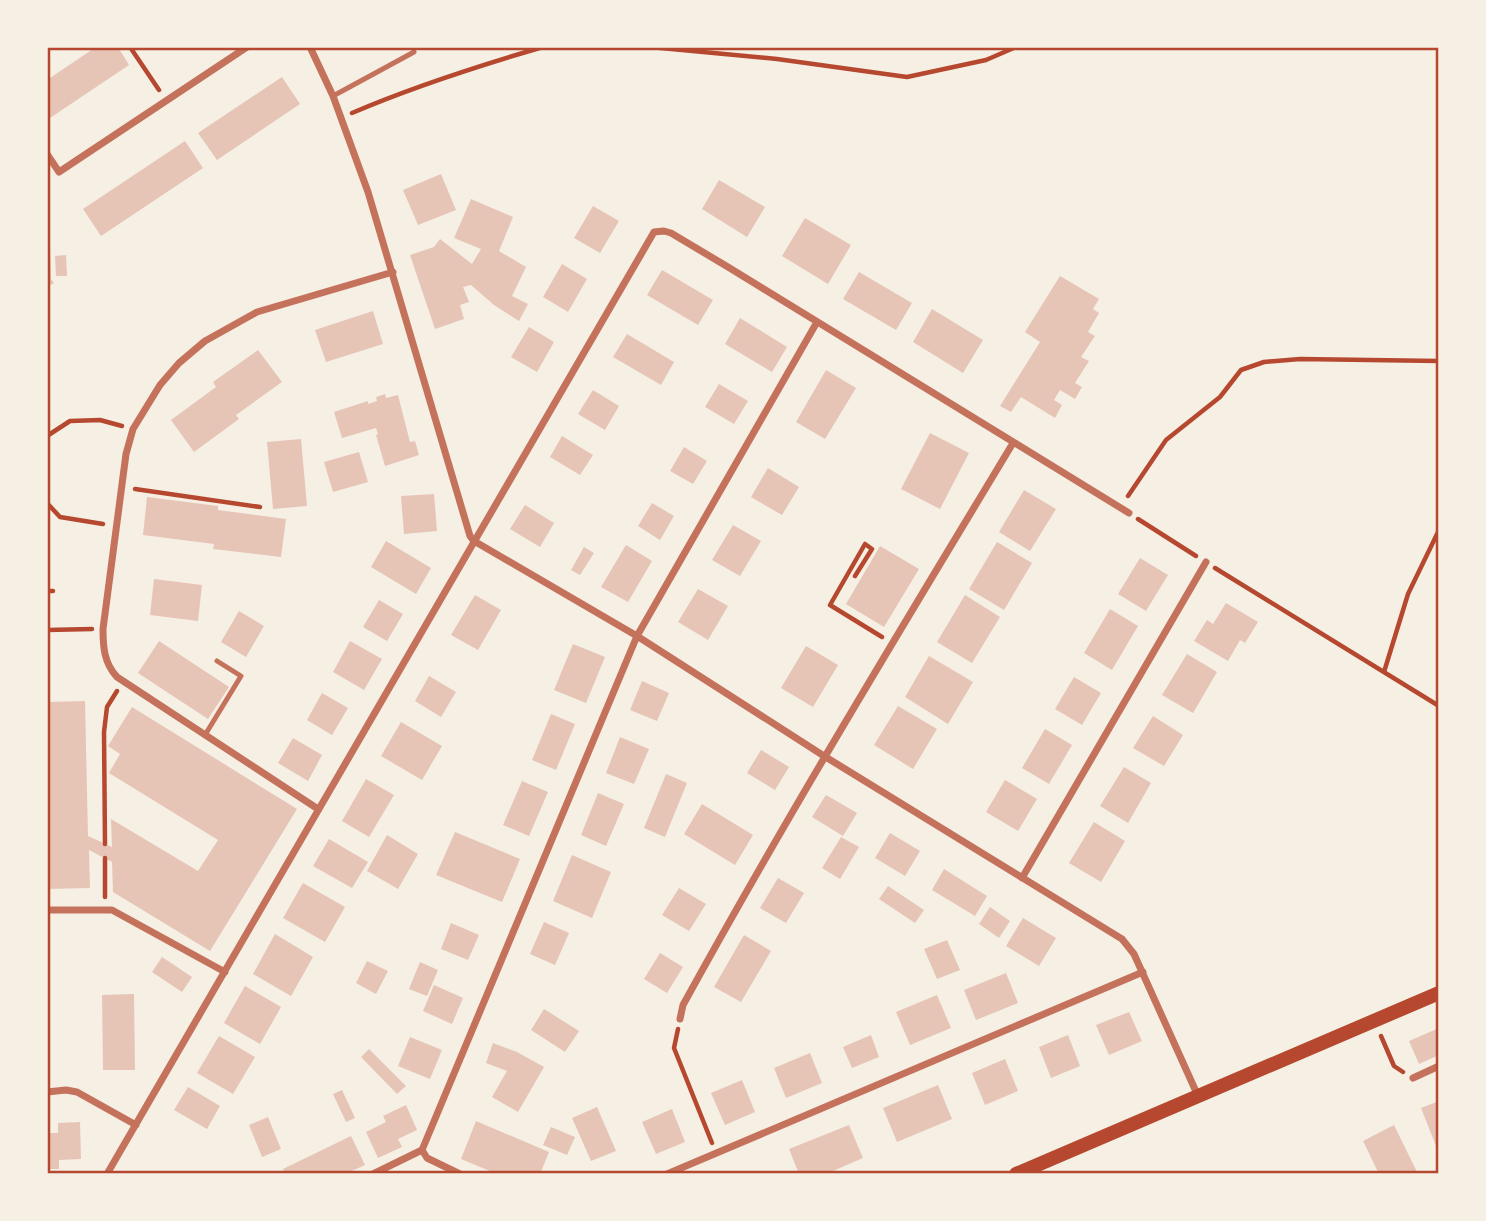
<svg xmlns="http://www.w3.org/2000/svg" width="1486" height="1221" font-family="Helvetica,sans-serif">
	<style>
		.building { fill: #e6c5b7 }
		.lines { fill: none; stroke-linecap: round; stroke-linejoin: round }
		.path { stroke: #b5482f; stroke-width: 4.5 }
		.service { stroke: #c5725c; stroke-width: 5 }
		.minor { stroke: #c5725c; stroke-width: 7 }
		.secondary { stroke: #b5482f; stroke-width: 14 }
		.neatline { fill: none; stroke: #b5482f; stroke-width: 2.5 }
	</style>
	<rect width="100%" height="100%" fill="#f6efe4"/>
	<path class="building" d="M96,47H118L129,65L47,120V80Z
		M282,77L300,104L217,160L198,133Z
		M185,141L203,168L101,236L83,209Z
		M441,174L456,210L418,225L403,190Z
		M719,180L765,207L747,237L702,209Z
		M471,199L513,217L499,251L526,267L512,296L528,304L519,321L494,305L471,285L463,287L469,302L460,305L464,319L435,329L410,255L434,247L440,239L472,264L481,249L454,238Z
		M593,206L619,221L600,253L574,238Z
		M805,218L851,245L828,284L782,256Z
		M47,237L50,242L51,279L54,283L47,287Z
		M66,255L67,276H56L55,256Z
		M562,264L587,279L568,312L543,297Z
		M662,270L713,300L698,325L647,295Z
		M859,272L912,303L896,330L843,299Z
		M1060,276L1099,299L1093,309L1099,313L1088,332L1095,336L1081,357L1089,361L1075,383L1082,387L1075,399L1060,390L1054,400L1062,405L1055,418L1021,397L1011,412L1000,406L1040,342L1025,332Z
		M932,309L983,340L963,373L913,342Z
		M373,311L383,344L326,362L315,330Z
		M740,318L787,347L772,372L725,344Z
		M529,327L554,342L537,372L511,357Z
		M627,334L674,362L661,385L613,357Z
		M258,350L282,382L236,415L239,419L194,452L171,420L216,387L213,382Z
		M826,370L856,388L825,439L796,422Z
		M719,384L748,401L734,424L705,407Z
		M593,390L619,406L605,430L578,414Z
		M385,394L386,398L398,395L410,442L415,441L419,455L385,466L376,435L378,434L376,428L342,438L334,412L368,401V404L377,401L376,397Z
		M930,433L969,453L940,509L901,489Z
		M562,436L593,455L580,475L550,457Z
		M301,439L307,506L273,509L267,442Z
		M684,447L707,461L693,484L670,471Z
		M359,452L368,482L333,492L324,462Z
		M768,468L799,487L782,515L751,497Z
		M1024,490L1056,509L1030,551L999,532Z
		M434,494L437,531L404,534L401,496Z
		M147,497L218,506V510L286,519L281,557L213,549L214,544L143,535Z
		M652,503L674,516L660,540L638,526Z
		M525,505L554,523L540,547L510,529Z
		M733,525L761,541L740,576L712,560Z
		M386,541L431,568L416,594L371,567Z
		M997,542L1032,563L1004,610L969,589Z
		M626,545L652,561L628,602L601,587Z
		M880,546L919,569L884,627L846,604Z
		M584,547L594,553L580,575L571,570Z
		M1140,558L1168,575L1146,611L1118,594Z
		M154,579L202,585L198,621L150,615Z
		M698,589L728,606L708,640L678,622Z
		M475,595L501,610L478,650L451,635Z
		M965,595L1000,617L972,663L937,642Z
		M379,600L403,614L387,641L363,627Z
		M1226,603L1258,622L1245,643L1240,640L1228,661L1194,641L1207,620L1213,624Z
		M1110,609L1138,626L1112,670L1084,653Z
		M239,611L264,626L246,657L221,642Z
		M159,641L229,687L208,719L138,673Z
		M350,641L382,659L364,690L333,672Z
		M573,644L605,657L586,703L554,690Z
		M806,646L838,665L813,707L781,688Z
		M1187,654L1217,672L1193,713L1162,695Z
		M929,656L973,682L948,724L905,697Z
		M429,676L456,692L441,717L415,701Z
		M1074,677L1101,693L1082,725L1055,709Z
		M642,681L669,693L657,721L630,710Z
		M322,693L348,708L332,735L307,720Z
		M85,701L88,836L112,847L111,819L198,871L218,840L109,773L120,754L108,746L132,707L297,809L210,951L113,892L112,862L89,850L90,888L47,889V702Z
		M898,706L937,729L913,769L874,745Z
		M551,714L575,724L556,770L532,760Z
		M1153,716L1183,735L1164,766L1133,748Z
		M401,722L442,746L422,780L381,756Z
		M1045,729L1072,745L1049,784L1022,768Z
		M620,737L649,749L634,784L606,773Z
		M293,738L322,755L308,781L278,763Z
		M761,750L789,767L775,790L747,773Z
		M1124,767L1151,783L1128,823L1100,806Z
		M666,774L687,783L665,837L644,828Z
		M366,779L394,795L369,837L342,821Z
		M1005,780L1037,799L1018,831L986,812Z
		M522,781L548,792L529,836L503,825Z
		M598,793L624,804L606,846L581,835Z
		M826,795L857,813L843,836L812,817Z
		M702,804L753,835L735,865L684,834Z
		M1094,822L1125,841L1101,882L1069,863Z
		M455,832L520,859L502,902L436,875Z
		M890,833L920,851L905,876L875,858Z
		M387,835L418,854L398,889L367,871Z
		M841,837L859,847L840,879L822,868Z
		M329,839L368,862L352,888L313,866Z
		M572,855L611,872L592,918L553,901Z
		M944,869L987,896L975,916L932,890Z
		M778,878L804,893L786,923L760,908Z
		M303,883L345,907L325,942L283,918Z
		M888,886L924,910L915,923L879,899Z
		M679,888L706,904L689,931L662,915Z
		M990,907L1010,921L999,938L979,924Z
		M1023,918L1056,938L1039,966L1006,946Z
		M544,922L569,933L555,965L530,954Z
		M451,923L479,935L468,960L441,949Z
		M275,934L313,957L291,996L253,974Z
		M744,935L771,951L741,1002L714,987Z
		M947,940L960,970L937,979L924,949Z
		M660,953L683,967L667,993L644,979Z
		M162,957L192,977L182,992L152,972Z
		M367,961L388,971L376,994L356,983Z
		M420,962L438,970L427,996L409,989Z
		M1006,973L1018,1003L976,1020L964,990Z
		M434,985L463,998L452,1024L423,1011Z
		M245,986L281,1007L260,1044L224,1023Z
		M134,994L135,1070H103L102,995Z
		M937,995L951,1028L910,1045L896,1012Z
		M544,1009L579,1031L565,1052L531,1030Z
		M1129,1012L1142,1041L1109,1055L1096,1025Z
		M1439,1028V1055L1419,1064L1409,1041Z
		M871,1035L879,1057L852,1068L843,1047Z
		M1068,1035L1080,1066L1051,1078L1039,1047Z
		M219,1036L255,1057L233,1094L197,1073Z
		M410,1037L442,1050L430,1079L398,1066Z
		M493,1043L517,1052L544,1067L518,1112L492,1097L507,1071L486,1063Z
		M369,1049L406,1086L397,1094L361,1057Z
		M810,1053L822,1083L786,1098L774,1068Z
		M1005,1059L1018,1091L985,1105L972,1073Z
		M742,1080L755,1112L725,1125L711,1093Z
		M938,1085L952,1119L897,1142L883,1108Z
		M188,1087L220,1106L207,1129L174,1110Z
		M342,1090L355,1118L346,1122L333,1094Z
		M1439,1101V1145L1436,1146L1421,1108Z
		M406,1105L417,1130L398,1139L402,1147L378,1158L366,1132L386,1122L383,1116Z
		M597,1107L616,1151L591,1161L572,1118Z
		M672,1109L685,1142L656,1154L642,1122Z
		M268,1117L281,1149L262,1157L249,1125Z
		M476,1121L549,1152L540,1174H497L461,1159Z
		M80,1122L81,1159L59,1160V1169H47V1133H58V1123Z
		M849,1125L863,1158L826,1174H799L789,1149Z
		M1394,1125L1417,1172L1413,1174H1379L1363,1141Z
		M551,1127L575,1137L567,1155L543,1145Z
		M351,1136L365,1165L345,1174H285L283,1169Z"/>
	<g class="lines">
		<path class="path" d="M130,47L159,90
			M650,47L777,59L907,77L986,60L1016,47
			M352,113C415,86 478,66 543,47
			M47,436L70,421L100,420L122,426
			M135,489L260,507
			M1128,496L1166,440L1220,397L1241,370L1264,362L1300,359L1439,361
			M47,503L60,517L103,524
			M1138,519L1196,556
			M1215,568L1439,706
			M855,576L872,549L865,544L830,605L882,637
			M47,591H53
			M47,630L92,629
			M1384,672L1408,594L1439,530
			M105,844L104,732L107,707L117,691
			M105,858V897
			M678,1029L674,1048L712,1143
			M1381,1036L1394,1066L1403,1072"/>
		<path class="service" d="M333,96L414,52
			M205,735L241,676L217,661"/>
		<path class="minor" d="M310,47L333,96L368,192L470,536L474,541L637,636L824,756L1122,939L1134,954L1198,1096
			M47,154L59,172L247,47
			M318,809L117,677C104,663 103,647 103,629L126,454L133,429L160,385L179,363L205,341L257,312L393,272
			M1022,878L1206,562
			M47,910H112L225,972
			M680,1019L683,1005C788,814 901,629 1013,443
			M1413,1078L1439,1066
			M47,1092L66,1090L77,1092L136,1125
			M422,1150L427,1158L460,1174
			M107,1174L654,232L664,231L671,233L728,267L1129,513
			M373,1174L422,1150L637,636L817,322
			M667,1174L1143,972"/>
		<path class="secondary" d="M1016,1174L1439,993"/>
	</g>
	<rect width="1486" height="1221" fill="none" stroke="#f6efe4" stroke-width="98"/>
	<rect x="49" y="49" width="1388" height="1123" class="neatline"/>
</svg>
